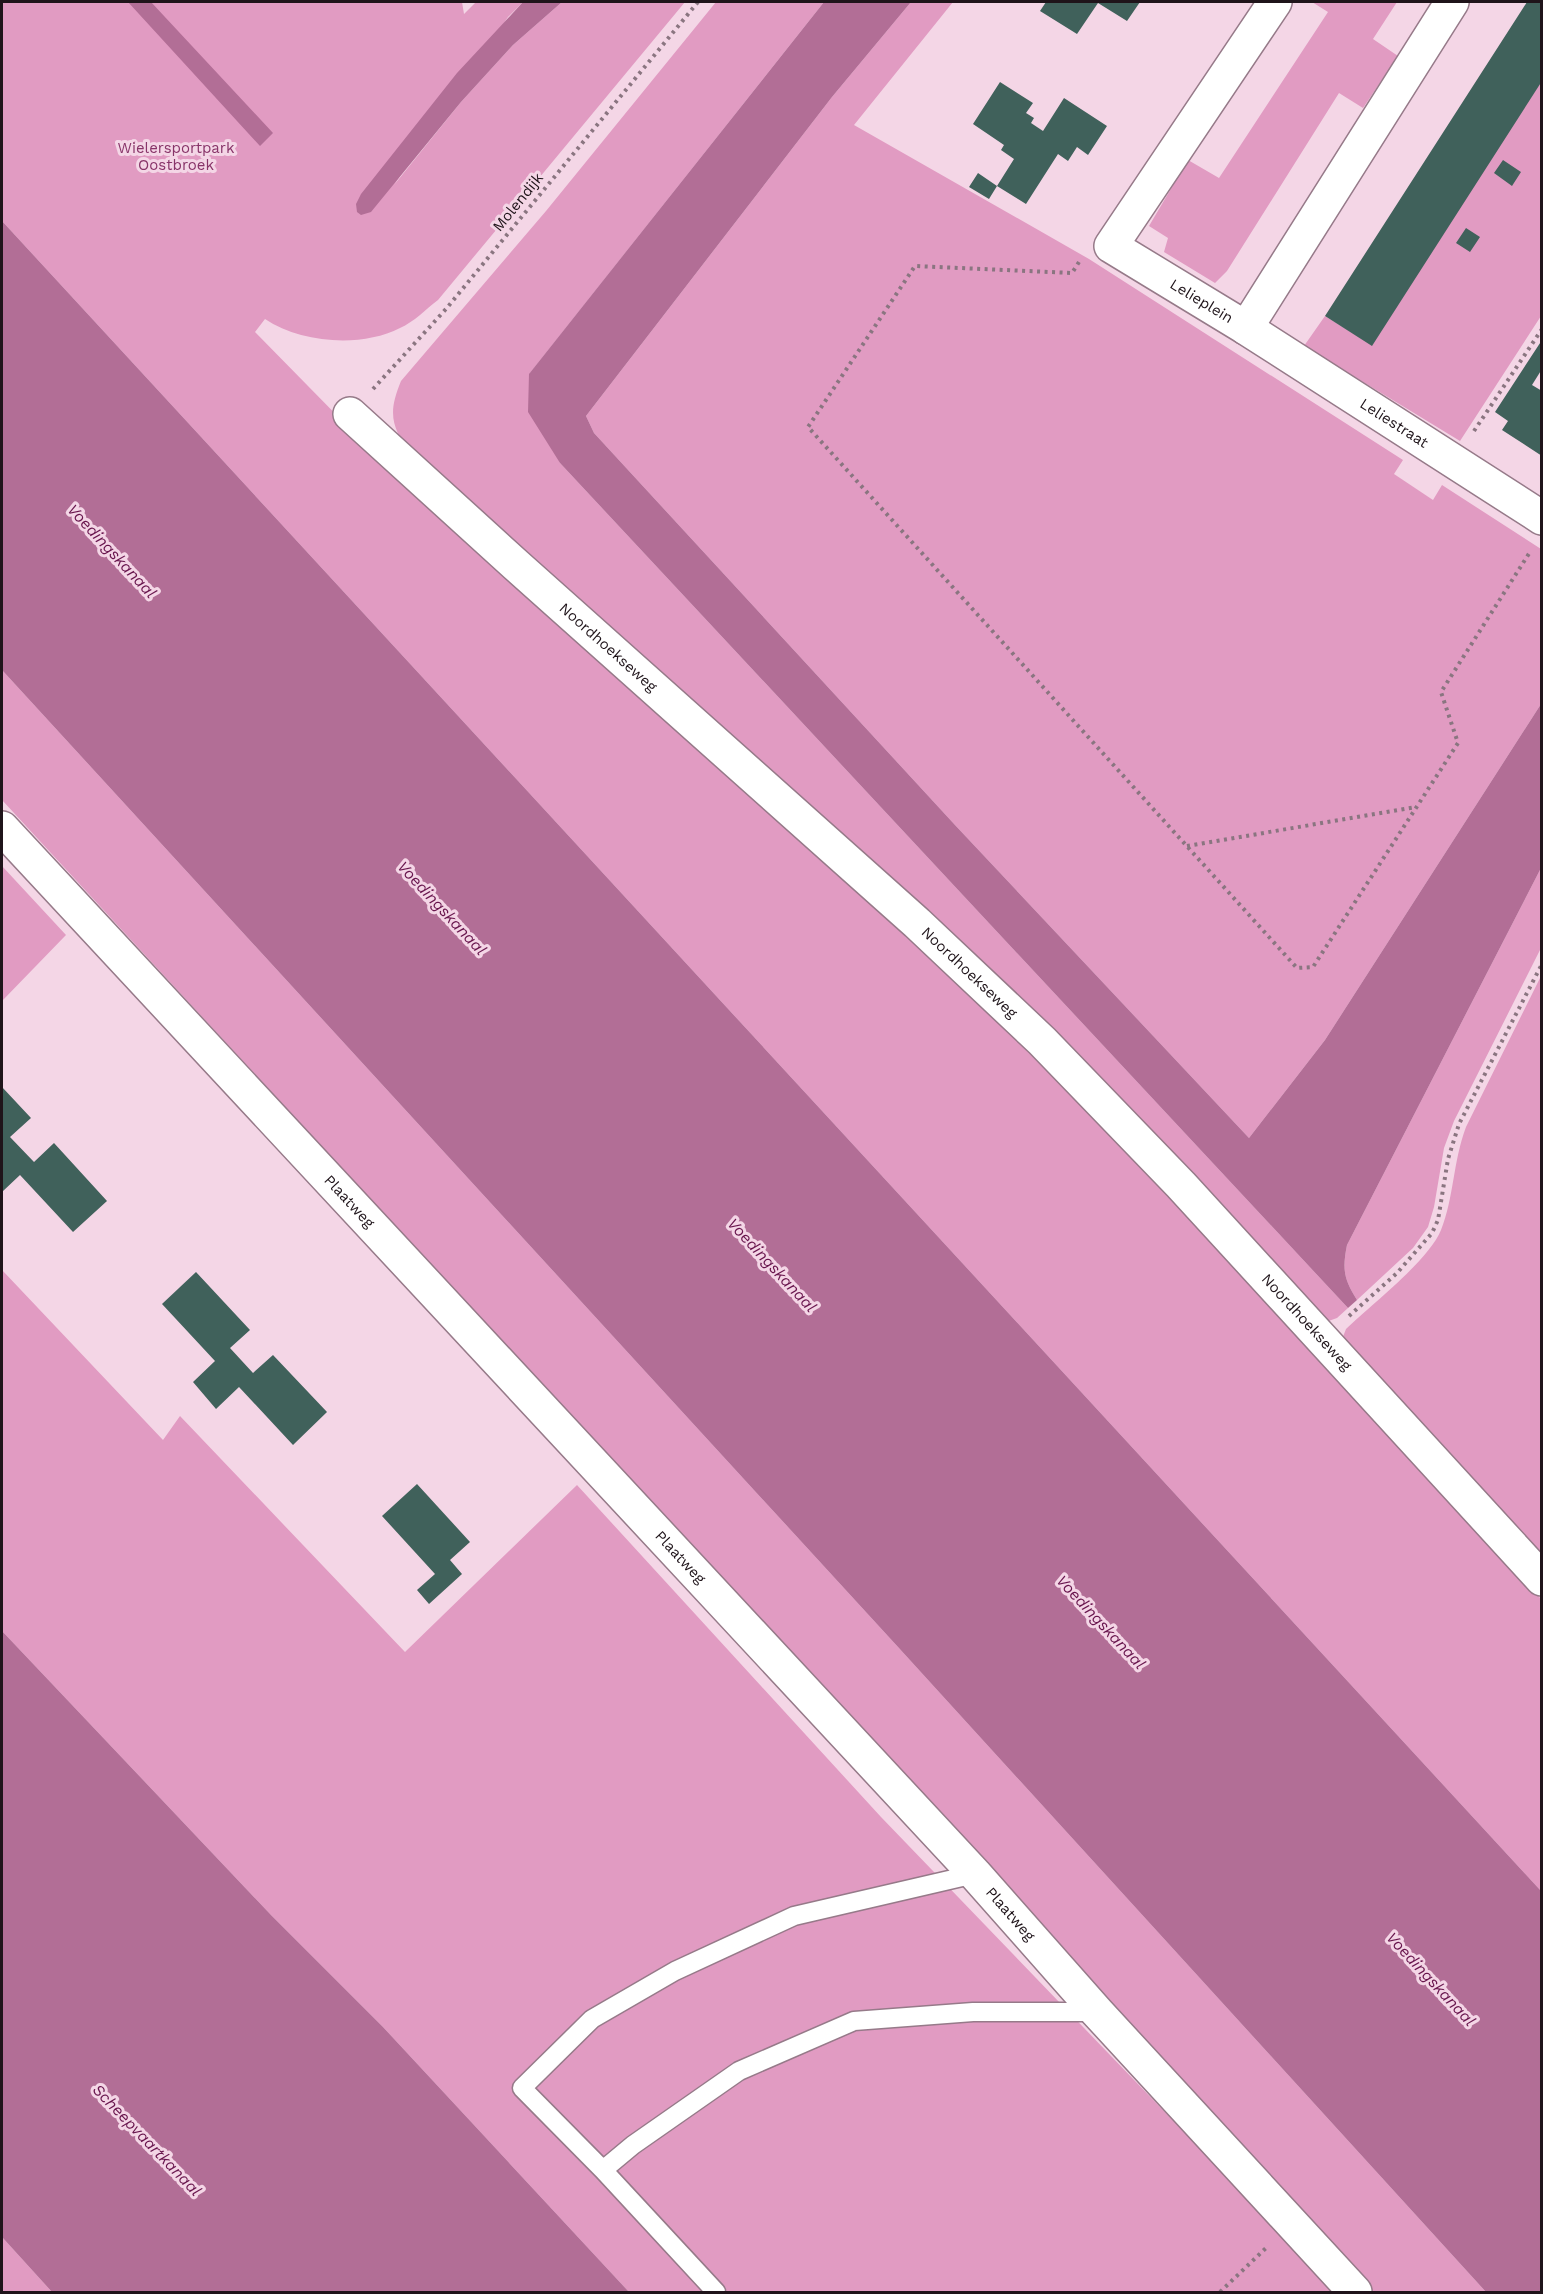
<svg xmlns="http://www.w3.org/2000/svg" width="1543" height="2294" font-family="'Work Sans',sans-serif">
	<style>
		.green { fill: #e19bc2 }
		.water { fill: #b26e96 }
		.building { fill: #40615b }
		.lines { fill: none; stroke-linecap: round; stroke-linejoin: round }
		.service-casing { stroke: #967a89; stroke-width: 21 }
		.minor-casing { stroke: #967a89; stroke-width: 36 }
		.path { stroke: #8a7580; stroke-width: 4; stroke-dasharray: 3 4.5; stroke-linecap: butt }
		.service { stroke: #fff; stroke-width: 18 }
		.minor { stroke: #fff; stroke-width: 33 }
		.labels { text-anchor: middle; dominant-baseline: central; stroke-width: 6; stroke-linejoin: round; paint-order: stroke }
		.park-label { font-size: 15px; fill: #883469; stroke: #f4d6e6 }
		.street-label { font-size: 15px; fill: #1f141a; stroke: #f4d6e6 }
		.water-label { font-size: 16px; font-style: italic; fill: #68154d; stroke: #f4d6e6 }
	</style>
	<rect width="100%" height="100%" fill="#f4d6e6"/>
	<path class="green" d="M2,2H462L464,14L476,2H523L508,17L394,185L461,102L513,45L562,2H685L438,300C426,309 414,322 400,328C361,348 301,343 265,319L255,332L361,440L1012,1027L1213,1235L1541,1599V1891L2,221Z
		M716,2H824L530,373L560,463L1348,1308L1337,1318L1323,1323L412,457C392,427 387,415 401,381L546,211Z
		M911,2H953L854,125L1089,259L1403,460L1394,474L1433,500L1442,485L1541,549V704L1325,1040L1249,1138L955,825L594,433L586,416L832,97Z
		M1312,2H1397L1373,39L1398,56L1363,108L1339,93L1227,271L1215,283L1164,252L1168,238L1149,226L1188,160L1219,178L1328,12Z
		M1541,81V316L1460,441L1304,346L1325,316L1372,345Z
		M2,670L898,1647L1486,2292H1374L838,1706L2,800Z
		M2,866L66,935L2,1001Z
		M1541,868V948L1454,1121L1444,1148L1434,1207L1428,1227L1413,1248L1357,1300C1344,1279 1342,1270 1347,1245Z
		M1541,976V1566L1341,1342L1346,1329C1371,1305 1429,1260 1441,1230C1454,1198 1453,1161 1466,1127Z
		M2,1270L163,1440L180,1416L405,1652L577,1485L881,1817L1264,2215L1331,2292H629L383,2027L271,1915L2,1631Z
		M2,2237L52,2292H2Z"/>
	<path class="water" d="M128,2H151L273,133L260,146Z
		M523,2H562L513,45L461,102L371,212L361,215L357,212L356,204L361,194L457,73Z
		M824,2H911L832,97L586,416L594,433L955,825L1249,1138L1325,1040L1541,704V868L1347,1245C1342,1270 1344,1279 1357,1300L1348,1308L560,463L528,412L529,374Z
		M2,221L1541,1891V2292H1486L898,1647L2,670Z
		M2,1631L271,1915L383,2027L629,2292H52L2,2237Z"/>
	<path class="building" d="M1046,2H1140L1127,21L1098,3L1077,34L1040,11Z
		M1527,2H1542V81L1372,346L1325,316Z
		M1000,82L1033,103L1026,113L1034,118L1031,123L1043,131L1064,98L1107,126L1088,155L1077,147L1068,161L1058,154L1026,204L997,186L1014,159L1001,150L1004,145L973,124Z
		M1503,160L1521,172L1512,186L1494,173Z
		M978,173L997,186L989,199L969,187Z
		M1466,228L1480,237L1470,252L1456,243Z
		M1542,340V369L1532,385L1542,391V456L1502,430L1508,421L1495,412Z
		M2,1087L31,1118L10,1137L34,1162L54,1143L107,1201L73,1232L20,1175L2,1192Z
		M196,1272L250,1330L230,1348L253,1373L273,1355L327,1412L293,1445L239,1387L216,1409L193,1382L215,1361L162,1304Z
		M417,1484L470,1542L450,1560L462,1574L429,1604L417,1590L435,1574L382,1516Z"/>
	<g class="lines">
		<g class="service-casing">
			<path id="service" d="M603,2170L633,2145L739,2071L854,2021L973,2012H1097
				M716,2292L603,2170L522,2088L592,2019L675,1971L794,1916L975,1874"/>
		</g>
		<g class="minor-casing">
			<g id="minor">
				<path id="s1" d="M1275,2L1111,246L1246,328L1452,2"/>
				<path id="s2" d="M1246,328L1542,518"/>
				<path id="s3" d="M350,414L516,565L917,923L1042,1041L1181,1185L1542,1579"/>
				<path id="s4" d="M2,828L975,1874L1097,2012L1355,2292"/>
			</g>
		</g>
		<path class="path" d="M1079,262L1072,273L915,266L808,427L1297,968L1313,967L1458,743L1441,692L1530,552
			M373,389L446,309L698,2
			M1474,431L1542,329
			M1187,846L1416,807
			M1349,1316L1397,1273L1432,1233L1438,1220L1448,1159L1459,1124L1542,964
			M1220,2292L1267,2247"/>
		<use href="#service" class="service"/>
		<use href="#minor" class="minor"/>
	</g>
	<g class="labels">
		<g class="park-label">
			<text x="176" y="148">Wielersportpark<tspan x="176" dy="17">Oostbroek</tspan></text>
		</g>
		<g class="street-label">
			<text transform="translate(518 202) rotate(-51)">Molendijk</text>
			<text stroke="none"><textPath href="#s1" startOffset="400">Lelieplein</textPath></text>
			<text stroke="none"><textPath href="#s2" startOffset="176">Leliestraat</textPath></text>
			<text stroke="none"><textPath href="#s3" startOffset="348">Noordhoekseweg</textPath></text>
			<text stroke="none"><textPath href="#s3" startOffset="834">Noordhoekseweg</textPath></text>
			<text stroke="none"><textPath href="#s4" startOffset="510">Plaatweg</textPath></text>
			<text stroke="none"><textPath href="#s3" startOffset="1320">Noordhoekseweg</textPath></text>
			<text stroke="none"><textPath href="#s4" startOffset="996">Plaatweg</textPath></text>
			<text stroke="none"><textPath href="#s4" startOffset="1482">Plaatweg</textPath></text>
		</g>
		<g class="water-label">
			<text transform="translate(112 551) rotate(47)">Voedingskanaal</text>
			<text transform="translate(442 908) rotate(47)">Voedingskanaal</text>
			<text transform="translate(772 1265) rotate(47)">Voedingskanaal</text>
			<text transform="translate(1101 1622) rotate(47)">Voedingskanaal</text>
			<text transform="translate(1431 1979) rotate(47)">Voedingskanaal</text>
			<text transform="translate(147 2140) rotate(46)">Scheepvaartkanaal</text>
		</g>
	</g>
	<rect width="1543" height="2294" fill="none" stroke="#1f141a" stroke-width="6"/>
</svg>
